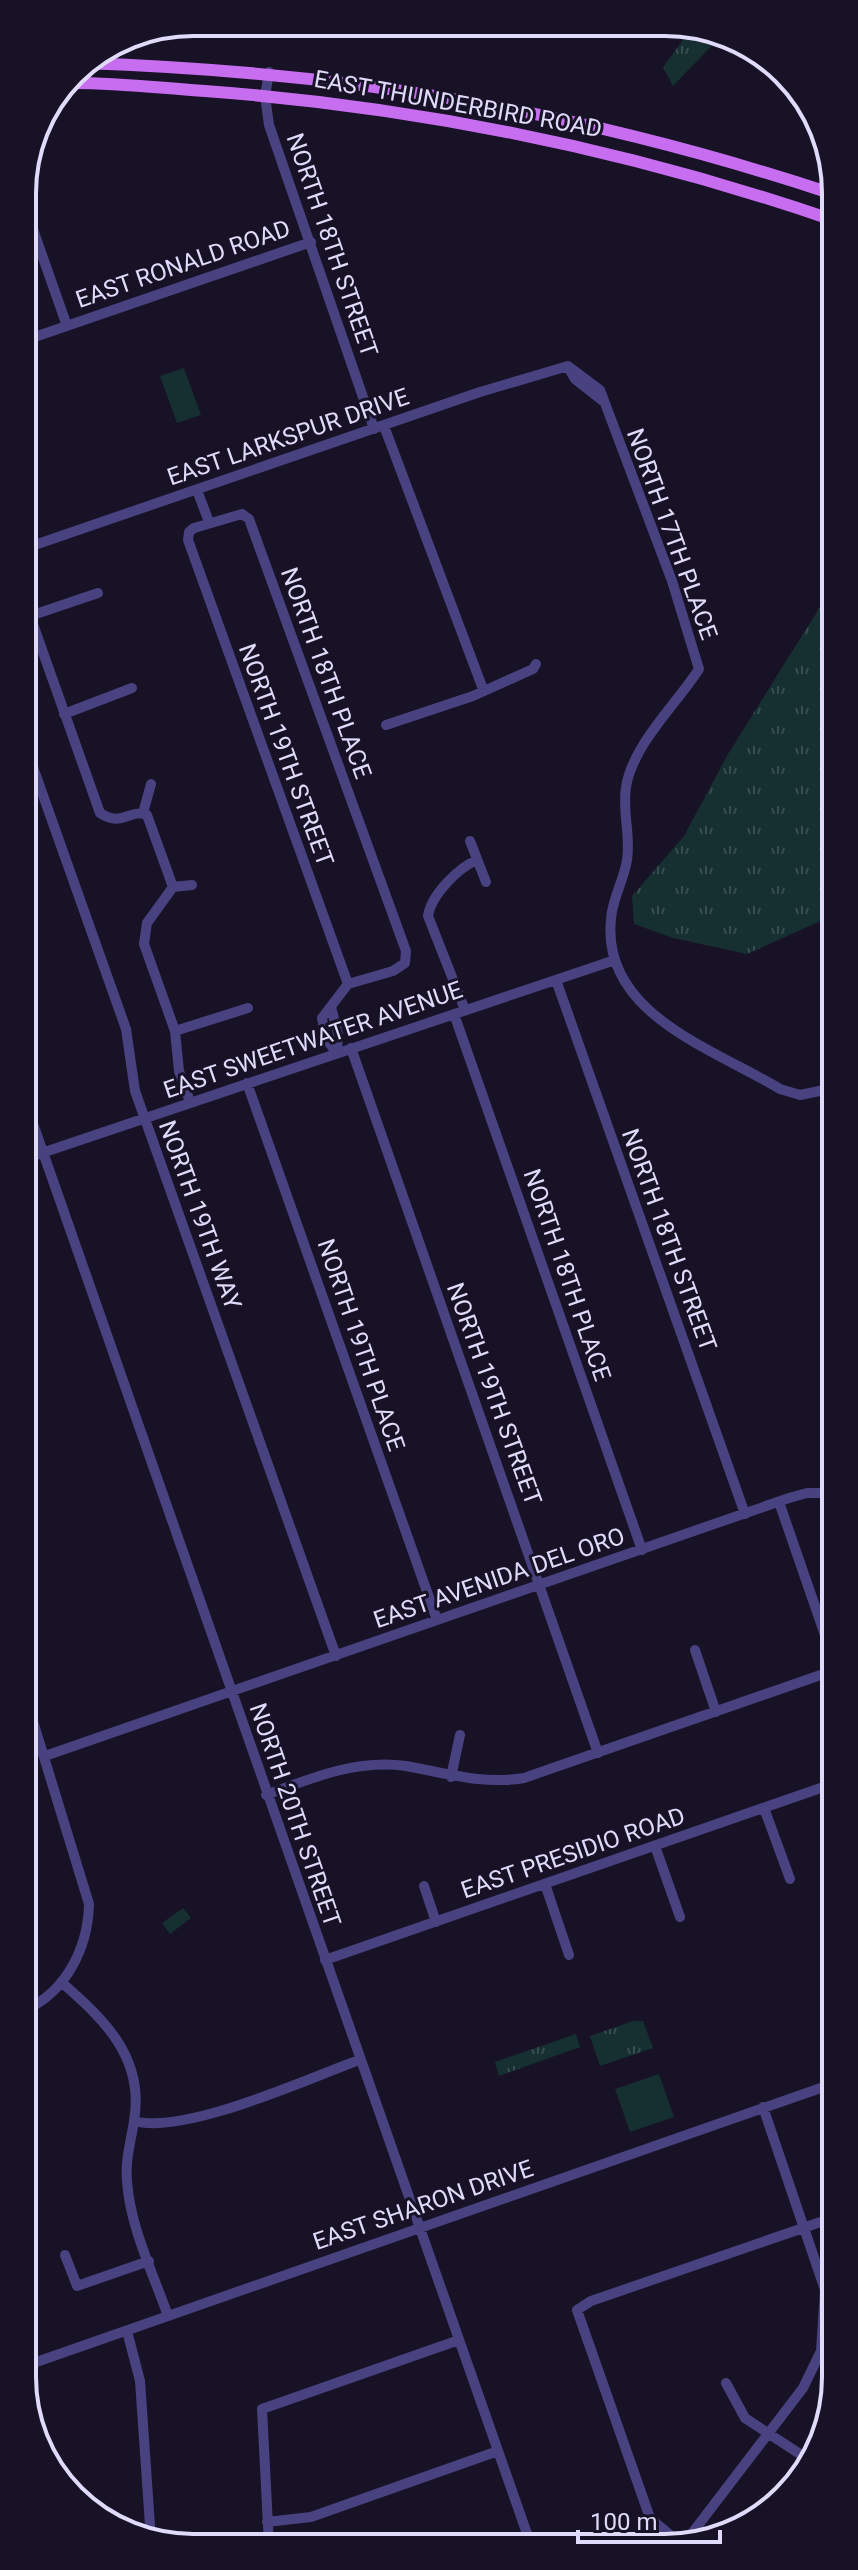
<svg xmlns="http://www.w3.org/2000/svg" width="858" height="2570" font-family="Roboto,sans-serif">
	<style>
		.grass { fill: url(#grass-tufts) }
		.pitch { fill: #162f30 }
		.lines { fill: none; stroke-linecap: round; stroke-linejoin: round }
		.minor { stroke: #484280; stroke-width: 10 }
		.major { stroke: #c76df0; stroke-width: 12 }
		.labels { text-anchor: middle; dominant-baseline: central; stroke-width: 6; stroke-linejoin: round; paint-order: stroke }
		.street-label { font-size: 24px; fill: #e1dbfb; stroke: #171226 }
		.rim { fill: none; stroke: #e1dbfb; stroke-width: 4 }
	</style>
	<defs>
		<pattern id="grass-tufts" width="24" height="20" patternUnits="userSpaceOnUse" patternTransform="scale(2)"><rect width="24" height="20" fill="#162f30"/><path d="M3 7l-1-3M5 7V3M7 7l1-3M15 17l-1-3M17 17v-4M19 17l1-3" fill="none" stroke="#384d4f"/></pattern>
	</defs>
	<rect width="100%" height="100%" fill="#171226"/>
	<path class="grass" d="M694,25L720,37L673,86L663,67Z
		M833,586L834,915L747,954L673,938L634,924L632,896L684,836L728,754Z
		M633,2021H643L653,2048L600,2066L590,2036Z
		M576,2034L580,2047L499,2076L495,2062Z"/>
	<path class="pitch" d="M184,368L201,415L177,423L160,376Z
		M183,1908L191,1918L170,1934L162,1923Z
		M659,2074L674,2117L630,2132L615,2089Z"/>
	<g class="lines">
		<path class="minor" d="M269,72L265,96L269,125L374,429
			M22,198L67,326
			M23,341L311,242
			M568,366L600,390L672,581L699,669C676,705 633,744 626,787C622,811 631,836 627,860C624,880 612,899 611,919C601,1014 714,1049 780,1089L800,1095L834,1088
			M568,367L575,379L603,401
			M384,426L483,689
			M197,490L209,522
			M23,549L480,392L568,366
			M23,596L100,813C123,828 129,808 147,815L173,887L147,923L144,944L175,1031L179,1071L190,1102
			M30,616L98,593
			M64,714L132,688
			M386,725L473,696L533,669L536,664
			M23,739L126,1029L135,1091L336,1656
			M143,813L151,784
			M470,841L486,882
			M173,887L192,885
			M556,980L745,1514
			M331,1007L338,1034L337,1053
			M465,1010L428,916C431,895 458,868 477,860
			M454,1014L642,1550
			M175,1031L248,1008
			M351,1048L598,1753
			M337,1053L326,1039L322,1018L348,984L188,540L189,532L194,528L242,514L249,519L406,951L405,963L393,971L348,984
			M247,1083L437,1620
			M24,1098L531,2545
			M24,1159L615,960
			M779,1502L835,1664
			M695,1650L716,1712
			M24,1692L89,1904C88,1948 66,1992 25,2010
			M45,1756L789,1498L807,1493H834
			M451,1777L460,1735
			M266,1795C311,1778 357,1759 406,1766C447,1773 481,1785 524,1778L835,1670
			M764,1808L790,1879
			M655,1846L680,1917
			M545,1884L569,1955
			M424,1886L436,1922
			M325,1960L835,1783
			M61,1982C104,2019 145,2058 134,2121C131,2141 125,2160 127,2181C130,2227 153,2273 168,2316
			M134,2121C185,2135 307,2079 359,2060
			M65,2255L77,2286L149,2261
			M127,2331L140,2381L151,2540
			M25,2366L835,2083
			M726,2383L745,2418L806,2458
			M267,2522L311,2517L498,2451
			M269,2545L262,2409L459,2340
			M682,2545L650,2518L577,2310L591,2301L835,2217
			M683,2545L803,2388L821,2351L825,2290L763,2107"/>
		<path class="major" d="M82,63C349,72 579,110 833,194
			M66,83C113,82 159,88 205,91C420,107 629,150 833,220"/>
	</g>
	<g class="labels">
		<g class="street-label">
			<text transform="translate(458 104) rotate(10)">EAST THUNDERBIRD ROAD</text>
			<text transform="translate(332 245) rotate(71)">NORTH 18TH STREET</text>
			<text transform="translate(183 264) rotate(-19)">EAST RONALD ROAD</text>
			<text transform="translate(288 437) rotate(-19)">EAST LARKSPUR DRIVE</text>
			<text transform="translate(672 534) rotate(70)">NORTH 17TH PLACE</text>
			<text transform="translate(326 673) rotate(70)">NORTH 18TH PLACE</text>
			<text transform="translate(286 755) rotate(70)">NORTH 19TH STREET</text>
			<text transform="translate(313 1040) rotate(-19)">EAST SWEETWATER AVENUE</text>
			<text transform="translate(200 1215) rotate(70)">NORTH 19TH WAY</text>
			<text transform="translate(669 1240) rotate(70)">NORTH 18TH STREET</text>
			<text transform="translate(567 1275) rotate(71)">NORTH 18TH PLACE</text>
			<text transform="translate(361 1345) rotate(71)">NORTH 19TH PLACE</text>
			<text transform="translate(494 1394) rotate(70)">NORTH 19TH STREET</text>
			<text transform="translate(499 1578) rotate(-19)">EAST AVENIDA DEL ORO</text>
			<text transform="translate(295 1815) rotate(71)">NORTH 20TH STREET</text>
			<text transform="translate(573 1853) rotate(-19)">EAST PRESIDIO ROAD</text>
			<text transform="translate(423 2205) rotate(-19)">EAST SHARON DRIVE</text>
		</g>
	</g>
	<path d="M0 0H858V2570H0ZM193 36H665A157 157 0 0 1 822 193V2377A157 157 0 0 1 665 2534H193A157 157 0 0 1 36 2377V193A157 157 0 0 1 193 36Z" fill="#171226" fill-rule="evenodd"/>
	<path class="rim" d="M193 36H665A157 157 0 0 1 822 193V2377A157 157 0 0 1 665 2534H193A157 157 0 0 1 36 2377V193A157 157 0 0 1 193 36Z"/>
	<path d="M578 2530v12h142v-12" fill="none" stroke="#e1dbfb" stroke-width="4"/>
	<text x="590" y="2530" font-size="24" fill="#e1dbfb" stroke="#171226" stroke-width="6" paint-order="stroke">100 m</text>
</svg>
